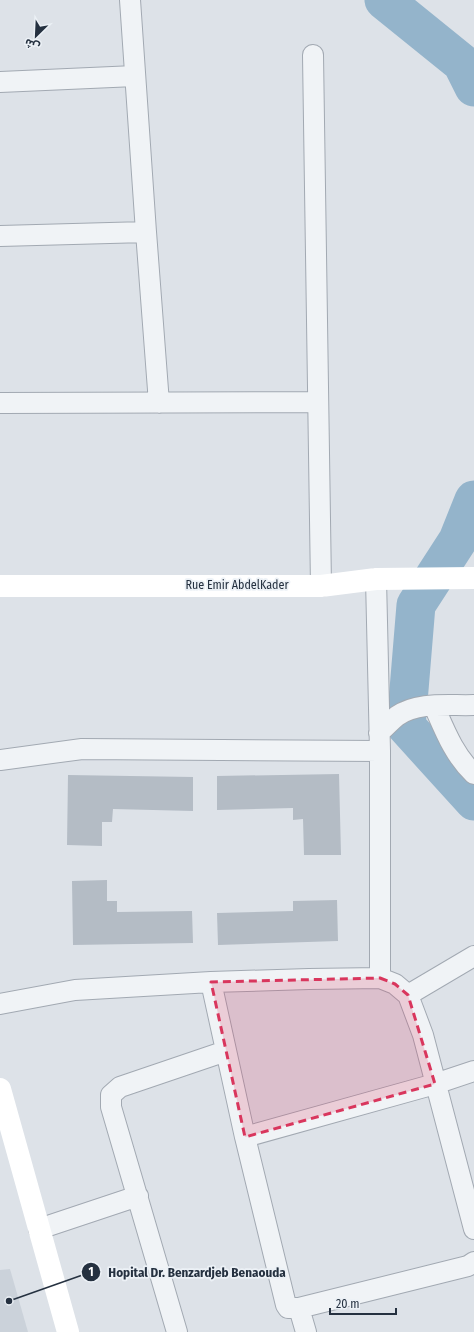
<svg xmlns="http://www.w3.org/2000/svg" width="474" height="1332" font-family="'Fira Sans Condensed','Noto Sans Arabic',sans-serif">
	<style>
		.built { fill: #cbd2da }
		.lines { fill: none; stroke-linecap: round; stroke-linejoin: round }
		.river { stroke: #94b4cb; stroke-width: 39 }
		.building { fill: #b4bcc5 }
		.street-casing { stroke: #a2a9b2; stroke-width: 22 }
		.street { stroke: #f0f3f6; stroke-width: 20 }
		.secondary { stroke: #fff; stroke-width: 22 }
		.marked { fill: #d9365d; fill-opacity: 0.2; stroke: #d9365d; stroke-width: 3; stroke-dasharray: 8 5; stroke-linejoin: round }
		.labels { text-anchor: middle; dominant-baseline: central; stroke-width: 3.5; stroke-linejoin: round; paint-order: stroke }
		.street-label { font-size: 12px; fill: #253140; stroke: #ecf1f6 }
		.leader { fill: none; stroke: #253140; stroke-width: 1.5 }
		.callout-dot { fill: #253140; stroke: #ecf1f6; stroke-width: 1.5 }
		.mark-label { font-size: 12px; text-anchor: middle; font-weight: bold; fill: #fff }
		.callout-label { font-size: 13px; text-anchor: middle; font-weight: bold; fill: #253140; stroke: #ecf1f6; stroke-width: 3.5; stroke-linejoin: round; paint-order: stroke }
	</style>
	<rect width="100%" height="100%" fill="#dde2e8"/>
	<path class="built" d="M10,1269L28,1332H0V1270Z"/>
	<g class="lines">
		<path class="river" d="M384,0L462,63L474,87
			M474,500L458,540L416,605L406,726L474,801"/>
	</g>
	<path class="building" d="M339,774L341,855H304L303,819L293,820V808L217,810V776Z
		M68,775L193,777V811L113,809L112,822H102V846L67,845Z
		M107,880V901H117V912L192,911L193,943L73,945L72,881Z
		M337,900L338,941L218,945L217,913L293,911V901Z"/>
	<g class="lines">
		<g class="street-casing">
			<path id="street" d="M130,0L146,232L159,403
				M313,55L321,586
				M0,82L135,76
				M0,236L146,232
				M0,403L318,402
				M376,579L380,751V978
				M434,706C445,731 454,755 474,774
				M379,733C385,727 391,721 397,716C418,701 450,706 474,705
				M0,760L82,749L380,751
				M211,982L245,1137L286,1305L288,1308H299L468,1266L474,1262
				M408,995L474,956
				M0,1004L75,990L211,982L309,979L380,978L395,984L408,995L423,1035L474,1229
				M245,1137L435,1084L474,1071
				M39,1229L138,1196
				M299,1308L306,1332
				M177,1332L111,1107V1095L120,1087L226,1051"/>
		</g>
		<use href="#street" class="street"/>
		<path class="secondary" d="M0,586H321L376,579L474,578
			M0,1089L68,1332"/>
	</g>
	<path class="marked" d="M380,978L395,984L408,995L435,1084L245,1137L211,982Z"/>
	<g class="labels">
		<g class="street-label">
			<text x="237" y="585">Rue Emir AbdelKader</text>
		</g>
	</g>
	<path class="leader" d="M9 1301L91 1272"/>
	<g class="callout-dot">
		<circle cx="9" cy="1301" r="4"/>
		<circle cx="91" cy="1272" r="10"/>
	</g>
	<g class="mark-label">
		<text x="91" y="1276">1</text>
	</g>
	<g class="callout-label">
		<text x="197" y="1277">Hopital Dr. Benzardjeb Benaouda</text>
	</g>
	<g transform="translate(36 36) rotate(204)" stroke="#ecf1f6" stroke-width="3" paint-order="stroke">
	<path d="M0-3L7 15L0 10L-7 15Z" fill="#253140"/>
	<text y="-6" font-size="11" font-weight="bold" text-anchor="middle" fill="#253140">ش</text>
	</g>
	<path d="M330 1308v6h66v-6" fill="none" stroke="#253140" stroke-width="2"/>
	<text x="336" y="1308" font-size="12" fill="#253140" stroke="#ecf1f6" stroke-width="3" paint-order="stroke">20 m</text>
</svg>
